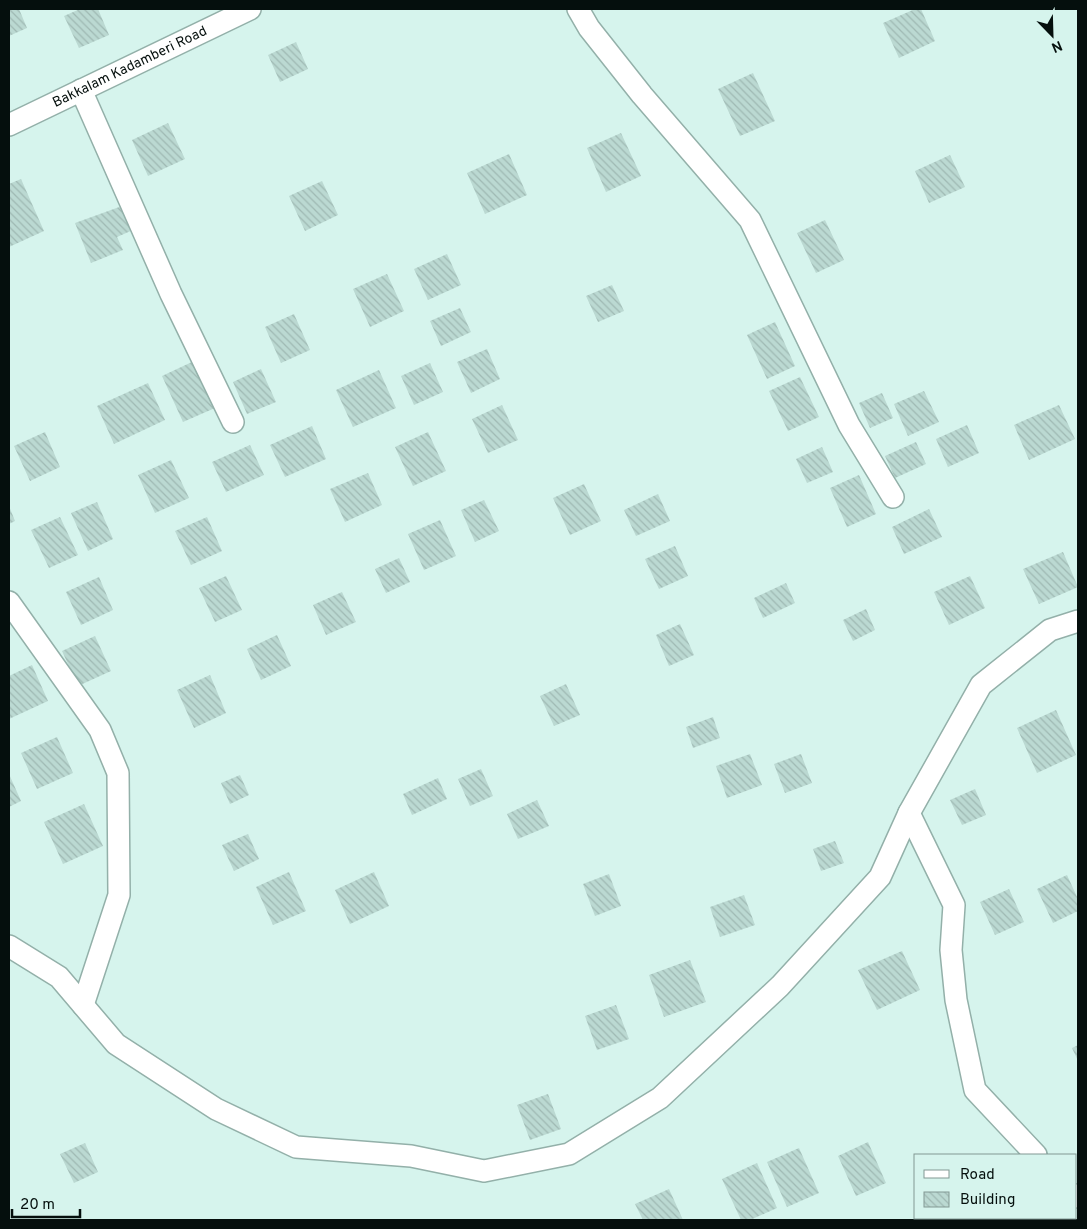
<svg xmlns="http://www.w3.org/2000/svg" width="1087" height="1229" font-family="Overpass,sans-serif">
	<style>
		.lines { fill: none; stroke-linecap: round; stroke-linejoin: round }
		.stream { stroke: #358c7c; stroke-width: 7 }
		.building { fill: url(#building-back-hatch) }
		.minor-casing { stroke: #93b0a9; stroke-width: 24 }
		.minor { stroke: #fff; stroke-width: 21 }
		.labels { text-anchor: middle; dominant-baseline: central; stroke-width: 4; stroke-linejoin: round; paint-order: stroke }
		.street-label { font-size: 14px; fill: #050f0d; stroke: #d6f4ed }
	</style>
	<defs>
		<pattern id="building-back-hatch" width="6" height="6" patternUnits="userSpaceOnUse" patternTransform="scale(1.25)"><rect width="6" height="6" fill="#bbd9d2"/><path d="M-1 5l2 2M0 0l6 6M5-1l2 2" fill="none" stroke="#9fb9b3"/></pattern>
	</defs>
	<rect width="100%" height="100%" fill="#d6f4ed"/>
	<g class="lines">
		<path class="stream" d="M943,1220L947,1218"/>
	</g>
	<path class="building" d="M9,9H19L27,28L9,36Z
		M80,9H98L109,35L79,48L64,16Z
		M915,9H921L935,41L899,58L883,23Z
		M296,42L308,69L280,82L268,55Z
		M753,73L775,121L740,136L718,89Z
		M168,123L185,159L148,176L132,140Z
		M621,133L641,176L606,192L587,148Z
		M509,154L527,195L485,214L467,173Z
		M950,155L965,187L929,203L915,171Z
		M21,179L44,231L9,247V184Z
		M322,181L338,215L305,231L289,196Z
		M122,206L133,230L117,237L123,250L91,263L75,223Z
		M825,220L844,260L816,273L797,233Z
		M447,254L461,285L428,300L414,269Z
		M387,274L404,311L370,327L353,289Z
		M612,285L624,311L598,322L586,296Z
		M460,308L471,332L441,346L430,321Z
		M294,314L310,350L281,363L265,327Z
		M775,322L795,366L767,379L747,335Z
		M487,349L500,379L471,393L457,362Z
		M194,361L215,408L183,422L162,376Z
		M430,363L443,392L414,405L401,376Z
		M261,369L276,402L247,414L233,382Z
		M379,370L396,408L353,427L336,390Z
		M800,377L819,417L788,431L769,391Z
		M148,383L165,420L114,444L97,406Z
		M924,391L939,422L908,436L894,404Z
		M882,393L893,418L870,428L859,403Z
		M502,405L518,440L488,453L472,419Z
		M1059,405L1075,439L1029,460L1014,425Z
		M967,425L979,453L948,467L936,439Z
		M312,426L326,459L285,477L270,445Z
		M45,432L60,467L30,481L14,446Z
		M428,432L446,471L413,486L395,447Z
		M916,442L926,464L895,478L885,456Z
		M250,445L264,475L226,492L212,462Z
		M822,447L833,472L807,483L796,459Z
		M171,460L189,498L155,513L138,475Z
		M368,473L382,505L345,522L330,489Z
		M859,475L876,514L847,527L830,488Z
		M584,484L601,521L570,535L553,498Z
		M658,494L670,521L636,536L624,510Z
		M484,500L499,531L475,542L461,510Z
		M97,502L113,539L88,551L71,513Z
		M9,506L15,521L9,524Z
		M929,509L942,537L904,554L892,527Z
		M60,517L78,555L49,568L31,530Z
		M207,517L222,551L191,565L175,531Z
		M440,520L456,556L424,570L408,534Z
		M675,546L688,576L659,589L645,559Z
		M1063,552L1078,587L1039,604L1023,569Z
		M399,558L410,582L386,593L375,569Z
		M226,576L242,610L215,622L199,588Z
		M970,576L985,608L949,625L934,592Z
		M99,577L113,610L81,625L66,592Z
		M786,583L795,603L763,618L754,598Z
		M342,592L356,622L326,635L313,605Z
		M866,609L875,630L853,641L843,620Z
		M680,624L694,655L669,666L656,635Z
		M277,635L291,666L261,680L247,649Z
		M95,636L111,671L78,686L62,651Z
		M32,665L48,701L9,719V676Z
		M210,675L226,713L194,728L177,690Z
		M566,684L580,715L554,726L540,696Z
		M1056,710L1076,755L1037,773L1017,728Z
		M713,717L720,738L693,748L686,727Z
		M57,737L73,773L37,789L21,753Z
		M750,754L762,785L727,798L716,766Z
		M801,754L812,783L785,793L774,764Z
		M481,769L493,796L470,806L458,779Z
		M9,774L21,801L9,807Z
		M240,775L249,795L230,804L221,783Z
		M438,778L447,799L412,815L403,794Z
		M975,789L986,815L962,825L950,800Z
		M537,800L549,826L518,839L507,814Z
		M84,804L103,846L63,864L44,822Z
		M248,834L259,859L234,871L222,845Z
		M835,841L844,863L821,871L813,849Z
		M289,872L306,911L273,925L256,887Z
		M374,872L389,906L350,924L335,890Z
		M609,874L621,906L595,916L583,884Z
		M1067,875L1078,899V911L1053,923L1037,889Z
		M1009,889L1024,922L995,935L980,902Z
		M744,895L755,925L720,937L710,907Z
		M902,951L920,990L877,1010L858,970Z
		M690,960L706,1002L664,1017L649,975Z
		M616,1005L629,1039L597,1050L585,1016Z
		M1078,1045V1061L1072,1048Z
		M548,1094L561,1129L530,1140L517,1105Z
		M868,1142L886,1183L856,1196L838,1156Z
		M85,1143L98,1172L74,1183L60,1154Z
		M799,1148L819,1193L787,1207L767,1162Z
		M757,1163L777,1208L750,1220H741L722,1179Z
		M669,1189L683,1220H643L635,1204Z"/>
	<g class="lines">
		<g class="minor-casing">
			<g id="minor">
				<path d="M578,9L589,28L642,95L750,220L849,425L893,497"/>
				<path d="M81,90L171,294L233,422"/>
				<path id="s1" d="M9,125L250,9"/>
				<path d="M9,602L100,730L118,773L119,895L83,1005"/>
				<path d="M909,813L954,905L951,950L956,1000L975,1090L1036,1155"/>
				<path d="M9,946L59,977L116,1044L216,1109L296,1147L411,1156L484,1171L569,1154L660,1098L780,986L880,877L909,813L981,685L1050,630L1078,621"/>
				<path d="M1076,1195L1078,1197"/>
			</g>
		</g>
		<use href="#minor" class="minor"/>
	</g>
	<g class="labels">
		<g class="street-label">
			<text stroke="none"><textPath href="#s1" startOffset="134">Bakkalam Kadamberi Road</textPath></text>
		</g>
	</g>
	<rect width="1087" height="1229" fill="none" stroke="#050f0d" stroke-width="20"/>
	<rect x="914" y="1154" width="162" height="65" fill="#d6f4ed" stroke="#829893"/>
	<rect x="924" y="1170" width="25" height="8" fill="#ffffff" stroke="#829893"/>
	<text x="960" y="1179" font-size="15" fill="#050f0d">Road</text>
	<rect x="924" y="1192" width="25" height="15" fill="url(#building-back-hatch)" stroke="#829893"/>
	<text x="960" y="1204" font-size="15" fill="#050f0d">Building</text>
	<g transform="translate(1052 35) rotate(157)" stroke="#d6f4ed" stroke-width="4" paint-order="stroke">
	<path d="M0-4L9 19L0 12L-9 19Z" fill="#050f0d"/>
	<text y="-8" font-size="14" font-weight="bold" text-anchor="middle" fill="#050f0d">N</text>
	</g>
	<path d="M12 1209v8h68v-8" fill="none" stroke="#050f0d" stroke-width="2.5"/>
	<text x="20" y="1209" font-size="15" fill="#050f0d" stroke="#d6f4ed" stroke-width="4" paint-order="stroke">20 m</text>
</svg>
